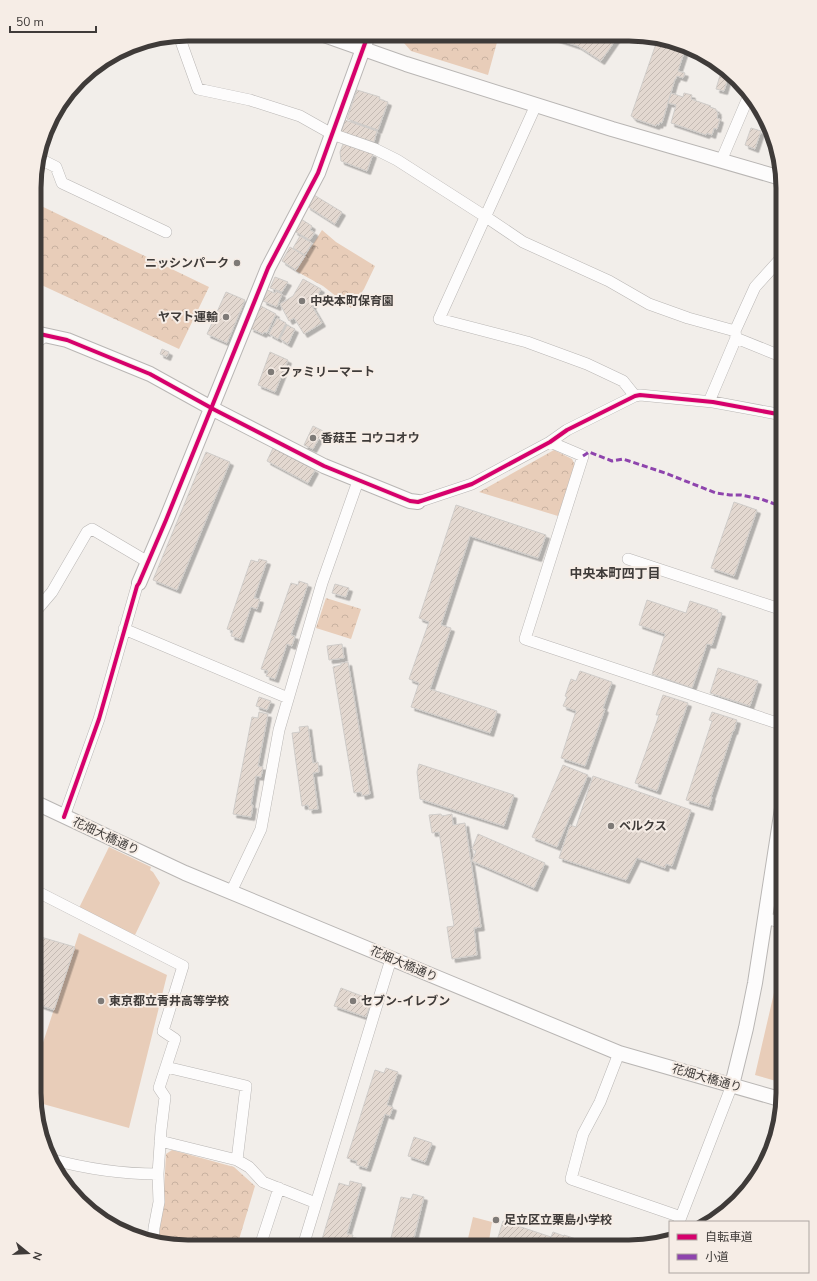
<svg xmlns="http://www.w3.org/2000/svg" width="817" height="1281" font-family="'Nunito Sans','Noto Sans JP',sans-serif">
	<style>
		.park { fill: url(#park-crowns) }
		.garden { fill: #e8cdb9 }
		.building { fill: url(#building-hatch); stroke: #cfccc9; filter: url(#shadow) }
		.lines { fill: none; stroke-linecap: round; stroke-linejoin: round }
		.minor-casing { stroke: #b9b6b4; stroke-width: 12 }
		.tertiary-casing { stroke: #b9b6b4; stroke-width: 16 }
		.minor { stroke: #fdfcfc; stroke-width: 11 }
		.tertiary { stroke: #fdfcfc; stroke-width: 14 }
		.quiet { stroke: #8e44ad; stroke-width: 3; stroke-dasharray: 6 3; stroke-linecap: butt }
		.cycleway-casing { stroke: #f6ede6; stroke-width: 6 }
		.cycleway { stroke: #d6006c; stroke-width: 4 }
		.poi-dot { fill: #7e7a77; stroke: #f6ede6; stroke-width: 1.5 }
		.labels { text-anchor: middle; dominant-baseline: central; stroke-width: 4; stroke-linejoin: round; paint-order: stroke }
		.poi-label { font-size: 12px; font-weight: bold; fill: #3f3b39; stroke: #f6ede6; text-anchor: start }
		.street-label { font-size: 12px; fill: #3f3b39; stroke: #f6ede6 }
		.neighbourhood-label { font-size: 13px; font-weight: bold; fill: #3f3b39; stroke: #f6ede6 }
		.rim { fill: none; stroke: #3f3b39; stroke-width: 5 }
	</style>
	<defs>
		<pattern id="park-crowns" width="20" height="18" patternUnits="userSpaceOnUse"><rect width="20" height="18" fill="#e8cdb9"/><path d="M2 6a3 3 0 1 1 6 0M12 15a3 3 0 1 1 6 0" fill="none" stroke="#c8b1a0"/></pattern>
		<pattern id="building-hatch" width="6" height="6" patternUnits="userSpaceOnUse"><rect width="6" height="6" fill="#e3d8d0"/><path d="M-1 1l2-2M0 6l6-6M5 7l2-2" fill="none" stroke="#c4bab3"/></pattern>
		<filter id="shadow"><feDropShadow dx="3.5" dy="3.5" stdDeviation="0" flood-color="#0004"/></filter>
	</defs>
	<rect width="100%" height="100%" fill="#f2eeea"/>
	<path class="park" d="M397,35H499L488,75L411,51Z
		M35,203L209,287L179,349L35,282Z
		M322,230L336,242L375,266L364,289L351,308L323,286L296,271Z
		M554,450L572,459L575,465L558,516L479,492Z
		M326,598L361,609L351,639L316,628Z
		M779,874L783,875V917L778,915L774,910Z
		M172,1150L234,1167L255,1186L237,1246L213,1245V1246H168L156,1242L163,1208L166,1154Z"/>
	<path class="garden" d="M109,847L151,867L150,870L153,872L160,883L135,935L79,908Z
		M79,933L167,975L129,1128L36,1102L34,1093V1070Z
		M783,954V1083L755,1075Z
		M473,1217L492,1222L488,1247H466Z"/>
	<path class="building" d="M544,35H619L601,61L578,46Z
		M658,38L684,45V47H686L678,71L685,73L683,78L677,76L676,79H675L662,123L660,122L659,125L657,124L656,126L633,118V117L631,116Z
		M721,72L729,74L724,91L716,89Z
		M357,90L380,97L379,99L388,102L378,130L347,119Z
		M671,93L683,97L684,93L692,95L691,99L711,106L710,107L716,109V111H718L717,113H718L717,118L720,119L717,129L714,128L712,135L707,133L706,135L671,123L676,105L668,103Z
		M345,120L377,131L374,142L341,132Z
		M751,128L761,131L755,149L745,145Z
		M343,144L373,154L367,171L341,161L340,152Z
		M314,195L342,212L335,224L307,206Z
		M301,219L312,226L310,230L314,232V234L310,240L294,231Z
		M300,236L312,243L305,255L293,248Z
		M290,247L305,256L296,270L282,261Z
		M275,277L288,282L282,292L270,288Z
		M303,279L321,289L312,306L322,323L304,334L294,318L289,321L280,304L293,296Z
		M267,290L275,293L276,291L282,294L277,307L263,301Z
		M226,292L245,300L227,343L207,334Z
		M261,306L276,314L267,333L264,332L263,334L250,328Z
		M277,318L286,323L278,339L269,334Z
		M287,325L295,329L288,344L280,339Z
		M162,349L169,352L167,357L160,354Z
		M270,352L288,360L275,392L258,385Z
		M313,426L323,431L313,449L304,445Z
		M273,448L315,470L308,483L267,461Z
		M206,452L230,462L177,590L153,580Z
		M734,502L757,510L734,576L711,568Z
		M456,505L546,535L538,558L470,536L441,625L451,628L430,689L497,711L490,733L411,707L419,683L409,679L429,622L419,618Z
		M259,559L267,561L254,598L260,599L257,609L251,607L240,639L231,636L233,631L227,629L251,560L258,562Z
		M299,581L308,584L291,635L295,636L292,646L287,644L275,679L266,676L268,671L261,669L291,583L298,585Z
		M335,584L349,588L346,597L332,593Z
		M647,600L686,613L690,601L718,610L717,612L722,613L712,645L707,644L692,688L652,674L665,634L639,625Z
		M342,644L344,658L329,660L327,646Z
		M348,662L370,794L362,796L361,792L354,793L333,667L341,665V663Z
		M718,668L758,681L750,706L710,693Z
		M580,671L612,682L603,708L605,709L585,766L561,758L576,711L563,706L567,697L565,696L571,679L576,681Z
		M663,695L688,703L657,791L635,783L659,715H656Z
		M259,697L271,701L267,710L256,706Z
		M259,712L268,714L258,766L263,767L261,777L256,776L251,805H253L251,817L233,814L252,717L258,718Z
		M712,712L737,720L734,731H733L711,797H712L709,807L686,800L712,721L709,720Z
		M308,726L313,763L318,762L319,772L313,773L318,809L309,810L308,805L302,806L292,733L300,732L299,727Z
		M419,764L514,795L504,826L420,799L417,772Z
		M563,765L588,775L557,847L532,837Z
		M593,776L691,810L672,866L666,864L665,868L637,858L626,880L559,858L570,825L576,827Z
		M441,814L442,816L452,814L453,825L465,823L481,927L474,928L477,955L452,959L447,927L454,926L439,832L432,833L429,815Z
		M478,834L545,863L534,888L472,861L476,851L472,849Z
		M34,935L75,947L54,1010L34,1003Z
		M341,988L367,998L370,1005L366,1017L334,1006Z
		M386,1068L398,1072L387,1105L393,1107L390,1116L385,1114L367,1168L356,1165L357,1161L347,1158L375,1070L384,1073Z
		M414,1137L432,1143L425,1162L408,1156Z
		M350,1181L362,1184L347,1234L353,1235L350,1245L344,1243L343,1246H320L339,1183L349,1186Z
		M413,1194L424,1197L412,1246H389L401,1197L411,1199Z
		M503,1221L551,1237L553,1232L564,1236V1235L579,1240L578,1246L581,1247H495Z"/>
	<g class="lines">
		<g class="minor-casing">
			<path id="minor" d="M179,36L198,89L250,100L300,116L332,134L375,149L397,160L486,217L523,242L609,281L649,304L688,318L735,331
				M536,105L439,319L527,342L587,364L623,381L635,396
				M38,158L56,167L62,183L166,232
				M721,161L750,93
				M736,338L783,357
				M35,344L46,335
				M713,402L711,397L736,338L735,331L755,287L783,256
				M550,442L583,456L525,639L783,725
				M418,502L472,484L550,442L567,430L635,396L640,395L713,402L783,415
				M628,559L783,610
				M35,612L52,592L87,532L92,529L148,562
				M124,629L288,698
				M64,817L99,719L137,586L139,583
				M34,890L183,966L163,1031L175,1039L159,1088L165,1097L161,1130L158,1174L159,1202L154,1228L153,1242
				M231,892L261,829L279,730L322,583L358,481
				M765,918L783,923
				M619,1053L600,1102L583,1134L571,1179L681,1217
				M166,1067L246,1086L237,1160
				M160,1141L237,1160L249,1167L263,1182L316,1203
				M50,1159C87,1169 119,1174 158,1174
				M679,1222L732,1085
				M260,1246L279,1188
				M303,1246L391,959"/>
		</g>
		<g class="tertiary-casing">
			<path id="tertiary" d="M321,34L406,64L612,129L781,178
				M35,333L67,340L150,374L215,410L324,466L410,501L418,502
				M139,583L166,520L268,268L318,173L368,35
				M34,802L185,873L619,1053L783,1100
				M732,1085L746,1028L755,983L783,802"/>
		</g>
		<use href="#minor" class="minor"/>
		<use href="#tertiary" class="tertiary"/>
		<path class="quiet" d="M583,456L589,452L612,461L623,459L665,473L716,493L730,495H741L761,499L783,507"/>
		<g class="cycleway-casing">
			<path id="cycleway" d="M35,333L67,340L150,374L215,410L324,466L410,501L418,502L472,484L550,442L567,430L635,396L640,395L713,402L783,415
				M64,817L99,719L137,586L139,583L166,520L268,268L318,173L368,35"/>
		</g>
		<use href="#cycleway" class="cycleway"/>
	</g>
	<g class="poi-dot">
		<circle cx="237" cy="263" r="4"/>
		<circle cx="302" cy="301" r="4"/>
		<circle cx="226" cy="317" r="4"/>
		<circle cx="271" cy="372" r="4"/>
		<circle cx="313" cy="438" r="4"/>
		<circle cx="611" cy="826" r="4"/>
		<circle cx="101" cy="1001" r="4"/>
		<circle cx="353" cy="1001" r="4"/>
		<circle cx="496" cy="1220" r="4"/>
	</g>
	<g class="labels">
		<g class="poi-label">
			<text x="229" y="263" text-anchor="end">ニッシンパーク</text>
			<text x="310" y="301">中央本町保育園</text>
			<text x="218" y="317" text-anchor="end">ヤマト運輸</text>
			<text x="279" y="372">ファミリーマート</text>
			<text x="321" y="438">香菇王 コウコオウ</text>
			<text x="619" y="826">ベルクス</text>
			<text x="109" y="1001">東京都立青井高等学校</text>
			<text x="361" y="1001">セブン-イレブン</text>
			<text x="504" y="1220">足立区立栗島小学校</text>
		</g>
		<g class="street-label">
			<text transform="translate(106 836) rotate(25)">花畑大橋通り</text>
			<text transform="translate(404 964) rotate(23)">花畑大橋通り</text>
			<text transform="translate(707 1078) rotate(16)">花畑大橋通り</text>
		</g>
		<g class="neighbourhood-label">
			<text x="615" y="574">中央本町四丁目</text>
		</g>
	</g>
	<path d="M0 0H817V1281H0ZM188 41H629A147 147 0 0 1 776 188V1093A147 147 0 0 1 629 1240H188A147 147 0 0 1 41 1093V188A147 147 0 0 1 188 41Z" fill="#f6ede6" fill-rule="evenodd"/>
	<path class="rim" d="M188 41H629A147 147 0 0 1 776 188V1093A147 147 0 0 1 629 1240H188A147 147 0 0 1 41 1093V188A147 147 0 0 1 188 41Z"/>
	<rect x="669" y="1221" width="140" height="52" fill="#f6ede6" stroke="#ada6a1"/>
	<rect x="677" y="1234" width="20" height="6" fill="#d6006c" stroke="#ada6a1"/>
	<text x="705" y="1241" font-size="12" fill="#3f3b39">自転車道</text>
	<rect x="677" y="1254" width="20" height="6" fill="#8e44ad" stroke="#ada6a1"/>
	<text x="705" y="1261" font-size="12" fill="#3f3b39">小道</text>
	<g transform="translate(28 1253) rotate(108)" stroke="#f6ede6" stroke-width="3" paint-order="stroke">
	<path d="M0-3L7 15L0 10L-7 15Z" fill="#3f3b39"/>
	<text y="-6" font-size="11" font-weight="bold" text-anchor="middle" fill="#3f3b39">N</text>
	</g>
	<path d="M10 26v6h86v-6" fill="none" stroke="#3f3b39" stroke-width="2"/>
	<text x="16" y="26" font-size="12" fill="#3f3b39" stroke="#f6ede6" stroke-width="3" paint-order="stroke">50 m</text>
</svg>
